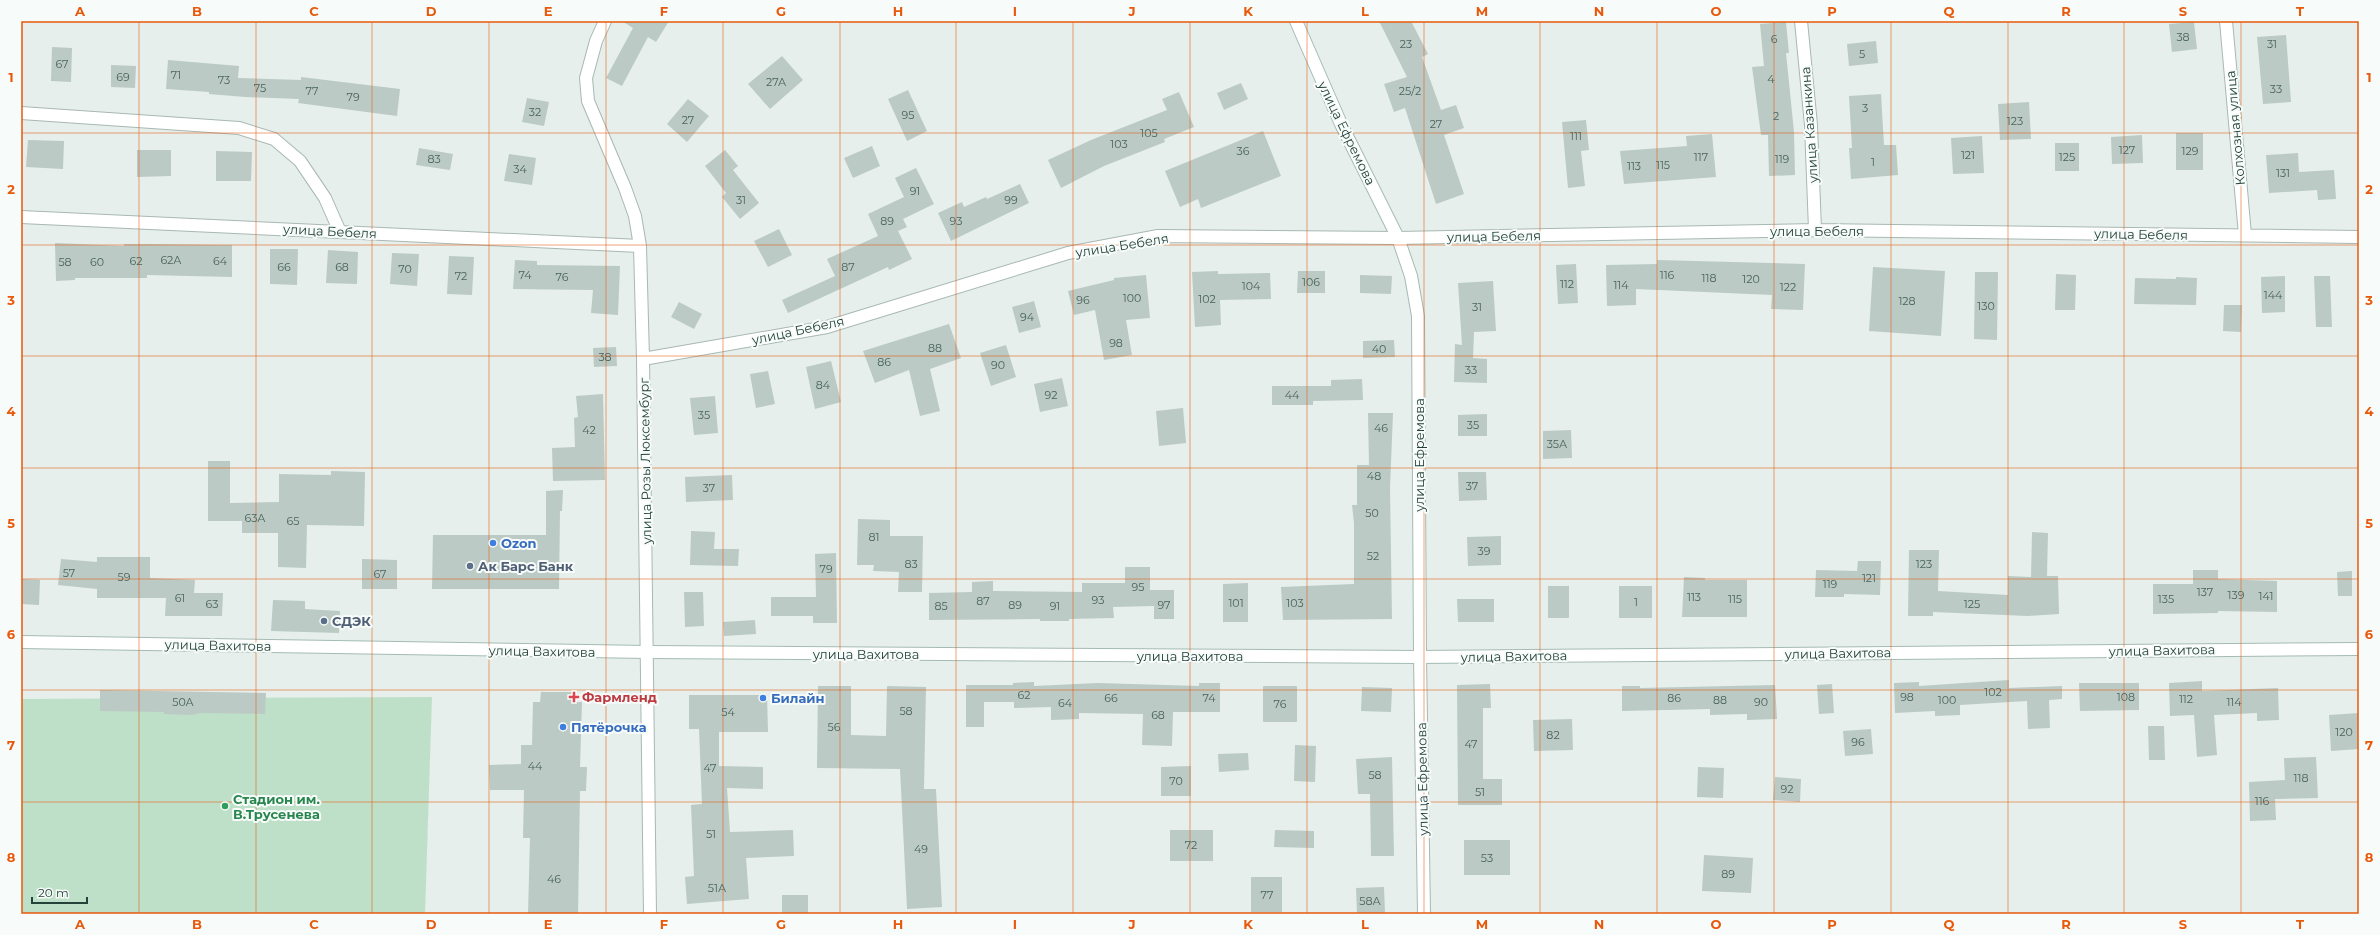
<svg xmlns="http://www.w3.org/2000/svg" width="2380" height="935" font-family="Montserrat,sans-serif">
	<style>
		.green { fill: #bfe0c8 }
		.building { fill: #bbcac4 }
		.lines { fill: none; stroke-linecap: round; stroke-linejoin: round }
		.minor-casing { stroke: #a8b8b2; stroke-width: 14 }
		.tertiary-casing { stroke: #a8b8b2; stroke-width: 14 }
		.secondary-casing { stroke: #a4bbb3; stroke-width: 14 }
		.minor { stroke: #fff; stroke-width: 12 }
		.tertiary { stroke: #fff; stroke-width: 12 }
		.secondary { stroke: #fff; stroke-width: 12 }
		.grid { fill: none; stroke: #e8590c; stroke-width: 1; stroke-opacity: 0.55 }
		.shop-dot { fill: #3f7fe0; stroke: #f7fbf9; stroke-width: 1.5 }
		.service-dot { fill: #5c6f8a; stroke: #f7fbf9; stroke-width: 1.5 }
		.health-dot { fill: #e0444e; stroke: #f7fbf9; stroke-width: 1.5 }
		.leisure-dot { fill: #2e9e5b; stroke: #f7fbf9; stroke-width: 1.5 }
		.labels { text-anchor: middle; dominant-baseline: central; stroke-width: 4; stroke-linejoin: round; paint-order: stroke }
		.number-label { font-size: 11px; fill: #4a645c }
		.street-label { font-size: 13px; fill: #24423a; stroke: #f7fbf9 }
		.shop-label { font-size: 13px; font-weight: bold; fill: #366cbe; stroke: #f7fbf9; text-anchor: start }
		.service-label { font-size: 13px; font-weight: bold; fill: #4e5e75; stroke: #f7fbf9; text-anchor: start }
		.health-label { font-size: 13px; font-weight: bold; fill: #be3a42; stroke: #f7fbf9; text-anchor: start }
		.leisure-label { font-size: 13px; font-weight: bold; fill: #27864d; stroke: #f7fbf9; text-anchor: start }
		.neatline { fill: none; stroke: #e8590c; stroke-width: 1.5 }
		.grid-label { font-size: 13px; text-anchor: middle; font-weight: bold; fill: #e8590c }
	</style>
	<rect width="100%" height="100%" fill="#e6efeb"/>
	<path class="green" d="M432,697L425,914H21V699Z"/>
	<path class="building" d="M622,21H669L656,42L648,37L622,86L606,78L633,28Z
		M1379,21H1411L1428,54L1422,57L1441,110L1456,105L1464,128L1444,135L1464,194L1436,204L1405,108L1394,112L1384,84L1407,77Z
		M1786,22L1789,53H1786L1794,132L1795,175L1769,176L1768,135H1761L1752,67L1764,66L1760,24Z
		M2194,22L2197,49L2172,52L2169,24Z
		M2286,35L2291,102L2263,104L2257,37Z
		M1876,41L1878,63L1849,66L1847,44Z
		M52,47L72,48L71,82L51,81Z
		M782,56L803,80L770,109L748,84Z
		M168,60L239,66L238,78L301,80V77L400,89L397,116L298,103L299,99L245,97L209,94V92L166,89Z
		M111,65L136,66L135,88L111,87Z
		M1241,83L1248,99L1224,110L1217,93Z
		M908,90L927,131L907,141L888,99Z
		M1179,92L1194,127L1164,139L1165,142L1104,166L1061,188L1048,160L1091,140L1167,110L1162,99Z
		M1881,94L1884,145H1896L1898,175L1851,179L1849,148H1852L1849,96Z
		M527,98L549,102L544,126L522,122Z
		M688,99L709,116L687,142L667,124Z
		M2029,102L2031,139L2000,140L1998,104Z
		M1586,120L1589,150L1581,151L1585,186L1568,188L1562,122Z
		M1263,131L1281,176L1201,208L1198,199L1180,207L1165,171Z
		M2176,133H2203V170H2176Z
		M1712,134L1716,177L1624,184L1620,151L1687,146L1686,136Z
		M2142,135L2143,163L2112,164L2111,137Z
		M1982,136L1984,173L1953,174L1951,138Z
		M28,140L64,141L63,169L26,167Z
		M2055,143H2079V171H2055Z
		M872,146L880,166L853,178L844,158Z
		M419,148L453,154L450,170L416,165Z
		M137,150H171V176L137,177Z
		M725,150L738,166L733,170L759,203L740,219L722,197L726,193L705,166Z
		M216,151L252,152L251,181H216Z
		M2298,153L2299,172L2334,170L2336,199L2318,200L2317,190L2269,193L2266,155Z
		M509,154L536,158L532,185L504,181Z
		M916,168L934,204L903,219L907,227L898,231L912,259L889,270L888,267L788,313L782,300L835,276L827,259L878,236L868,214L904,197L895,178Z
		M1020,184L1029,203L951,241L938,213L962,202L964,207L986,197L987,199Z
		M779,229L792,255L768,267L754,241Z
		M55,243L124,246V244H150L232,245V277L147,275V278H75V280L56,281Z
		M270,249H298L297,285L270,284Z
		M328,250L358,252L357,284L326,283Z
		M392,253L419,254L417,286L390,284Z
		M449,256L474,257L472,295L447,294Z
		M515,260L537,261V265L620,266L618,315L591,313L593,290L513,289Z
		M1657,260L1805,264L1803,310L1771,309L1772,295L1636,289V305L1607,306L1606,265L1657,264Z
		M1576,264L1578,303L1558,304L1556,265Z
		M1873,267L1945,271L1941,336L1869,331Z
		M1218,271V274L1270,273L1271,299L1220,300L1221,325L1195,327L1192,272Z
		M1298,271H1325V293H1297Z
		M1975,272H1998L1997,340L1974,339Z
		M2056,274L2076,275L2075,310H2055Z
		M1146,275L1150,318L1126,320L1132,355L1104,360L1095,310L1074,315L1068,291L1114,280V278Z
		M1360,275L1392,276L1391,294L1360,293Z
		M2285,276V312L2262,313L2261,277Z
		M2314,276H2330L2332,327H2316Z
		M2176,277L2197,278L2196,305L2134,304L2135,278L2176,279Z
		M1493,281L1496,331L1474,332L1473,358L1487,359V383L1454,382L1455,344L1462,345L1458,283Z
		M1034,301L1041,327L1019,333L1012,307Z
		M679,302L702,314L694,329L671,317Z
		M2224,305H2242L2241,332L2223,331Z
		M949,324L961,358L930,369L940,411L920,416L909,370L875,383L863,351Z
		M1394,340L1395,357L1363,358V341Z
		M1006,345L1016,377L991,386L980,353Z
		M616,347L617,366L594,367L593,348Z
		M831,361L841,402L815,409L806,367Z
		M768,371L775,404L756,408L750,374Z
		M1062,378L1068,406L1040,412L1034,384Z
		M1362,379L1363,400L1313,401V405H1272V386H1331V380Z
		M603,394L605,480L553,481L552,448L575,447L574,418L578,417L576,396Z
		M715,396L718,433L694,435L690,398Z
		M1183,408L1186,443L1159,446L1156,411Z
		M1368,413H1393L1390,488L1392,619L1283,620L1281,587L1354,584V523L1352,505H1357V465H1369Z
		M1487,414V436H1458V415Z
		M1571,430L1572,458L1543,459V431Z
		M208,461H230V503L279,502V474L331,475V471L365,472L364,526L307,525L306,568L278,567V533H242V521H208Z
		M1458,472H1486L1487,500L1459,501Z
		M732,475L733,500L686,502L685,477Z
		M563,490L562,511H560L559,589H432L433,535H546V491Z
		M858,519L890,520V536H923L922,592H898L899,572L873,571L874,565H857Z
		M691,531L715,532L714,549H739L738,566L690,565Z
		M2032,532L2048,533L2047,576H2058L2059,614L2028,616L1933,612V616H1908L1909,550H1939L1938,591L2008,595V576L2031,577Z
		M1501,536V565L1468,566L1467,537Z
		M836,553L837,623H813V616H771V597H816L815,554Z
		M97,557H150V578L195,580L194,593H223L222,616H165L166,598H97V589L58,585L61,559L97,562Z
		M362,559L397,560V589H362Z
		M1858,561H1881L1880,595L1844,594V597H1815L1816,570L1857,571Z
		M1125,567H1150V590H1174V619H1154V606L1113,607L1114,618L1069,619V621H1040V619L929,620V593L972,592V582L993,581V591L1082,592V583H1125Z
		M2193,570H2218V579L2277,581V612L2218,611V613L2153,614V584H2193Z
		M2352,571V596H2338L2337,572Z
		M1684,577L1705,578V580H1747V617H1682Z
		M21,579L40,580L39,605L21,604Z
		M1248,583V622H1223V584Z
		M1548,586H1569V618H1548Z
		M1619,586H1652V618H1619Z
		M684,592H703L704,626L685,627Z
		M1457,599H1494V622H1458Z
		M273,600L305,601V609L340,611L339,633L271,631Z
		M755,620L756,634L724,636L723,622Z
		M2009,680V688L2062,686V699L2049,700L2050,728L2028,729L2027,701L1960,705V715L1935,716V711L1895,713L1894,683L1919,682V686Z
		M2202,681V691L2278,688L2279,720L2257,721V713L2214,715L2217,755L2197,757L2194,715L2170,716L2169,683Z
		M1034,682V686L1098,683L1199,686V683H1220V712H1173L1172,746L1142,745L1143,714L1079,713V719L1051,720V707L1014,708V702H984V727H966V685H1013V683Z
		M2079,683H2139V710L2080,711Z
		M1490,684L1491,708H1483V779H1502V805H1458L1457,685Z
		M1832,684L1834,713L1819,714L1817,685Z
		M1775,685L1777,719L1747,720V714L1710,715V709L1622,711V686H1640V688Z
		M818,686H851V735L886,736L887,686L926,687L924,789H936L942,907L907,909L900,769L817,768Z
		M1263,686H1297V722H1263Z
		M1362,687L1392,688L1391,712L1361,711Z
		M100,690L266,693L265,714L200,713L192,715L164,714V712L100,711Z
		M541,692H575L574,702H582L580,767H587L586,791H580L578,914H528L530,838H523L524,790H490L489,765L521,764V745H532L533,702H540Z
		M689,695H767L768,732H719V766L763,767V789L727,788L730,832L793,830L794,856L746,858L749,899L687,904L685,877L694,876L691,805L702,804L699,729H689Z
		M2359,713V749L2331,751L2329,715Z
		M1572,719L1573,750L1534,751L1533,720Z
		M2148,726H2164L2165,760H2149Z
		M1871,729L1873,754L1845,756L1843,731Z
		M1295,745L1316,746L1315,782L1294,781Z
		M1248,753L1249,770L1219,772L1218,754Z
		M1392,757L1394,856H1371L1370,794H1358L1356,759Z
		M2316,757L2318,798L2275,799L2276,820L2250,821L2249,782L2285,780L2284,758Z
		M1191,766V796H1161V767Z
		M1698,767L1724,768L1723,798L1697,797Z
		M1775,777L1801,779L1800,802L1773,800Z
		M1170,830H1213V861H1170Z
		M1275,830L1314,831V848L1274,847Z
		M1464,840H1510V875H1464Z
		M1704,855L1753,858L1751,893L1702,891Z
		M1251,877H1282V912H1251Z
		M1384,887L1385,913L1357,914L1356,888Z
		M782,895H808V914H782Z"/>
	<g class="lines">
		<g class="minor-casing">
			<path id="minor" d="M605,21L596,41L586,78L588,101L625,188L635,216L640,246L643,359L650,914
				M1801,21L1811,125L1815,230
				M2226,21L2245,235
				M21,113L239,128L274,139L300,161L325,198L340,232
				M21,217L640,246
				M643,359L827,327L1068,253L1158,236L1398,238L1815,230L2359,237"/>
		</g>
		<g class="tertiary-casing">
			<path id="tertiary" d="M1420,657L1424,914"/>
		</g>
		<g class="secondary-casing">
			<path id="secondary" d="M1296,21L1341,124L1398,238L1411,276L1418,316L1420,657
				M21,642L648,652L1420,657L2359,649"/>
		</g>
		<use href="#minor" class="minor"/>
		<use href="#tertiary" class="tertiary"/>
		<use href="#secondary" class="secondary"/>
	</g>
	<path class="grid" d="M139,21V914M256,21V914M372,21V914M489,21V914M606,21V914M723,21V914M840,21V914M956,21V914M1073,21V914M1190,21V914M1307,21V914M1424,21V914M1540,21V914M1657,21V914M1774,21V914M1891,21V914M2008,21V914M2124,21V914M2241,21V914M21,133H2359M21,245H2359M21,356H2359M21,468H2359M21,579H2359M21,690H2359M21,802H2359"/>
	<g class="shop-dot">
		<circle cx="493" cy="543" r="4"/>
		<circle cx="763" cy="698" r="4"/>
		<circle cx="563" cy="727" r="4"/>
	</g>
	<g class="service-dot">
		<circle cx="470" cy="566" r="4"/>
		<circle cx="324" cy="621" r="4"/>
	</g>
	<path class="health-dot" d="M572 691h4v4h4v4h-4v4h-4v-4h-4v-4h4z"/>
	<circle class="leisure-dot" cx="225" cy="806" r="4"/>
	<g class="labels">
		<g class="number-label">
			<text x="2183" y="37">38</text>
			<text x="1774" y="39">6</text>
			<text x="1406" y="44">23</text>
			<text x="2272" y="44">31</text>
			<text x="1862" y="54">5</text>
			<text x="62" y="64">67</text>
			<text x="176" y="75">71</text>
			<text x="123" y="77">69</text>
			<text x="1771" y="79">4</text>
			<text x="224" y="80">73</text>
			<text x="776" y="82">27А</text>
			<text x="260" y="88">75</text>
			<text x="2276" y="89">33</text>
			<text x="312" y="91">77</text>
			<text x="1410" y="91">25/2</text>
			<text x="353" y="97">79</text>
			<text x="1865" y="108">3</text>
			<text x="535" y="112">32</text>
			<text x="908" y="115">95</text>
			<text x="1776" y="116">2</text>
			<text x="688" y="120">27</text>
			<text x="2015" y="121">123</text>
			<text x="1436" y="124">27</text>
			<text x="1149" y="133">105</text>
			<text x="1576" y="136">111</text>
			<text x="1119" y="144">103</text>
			<text x="2127" y="150">127</text>
			<text x="1243" y="151">36</text>
			<text x="2190" y="151">129</text>
			<text x="1968" y="155">121</text>
			<text x="1701" y="157">117</text>
			<text x="2067" y="157">125</text>
			<text x="434" y="159">83</text>
			<text x="1782" y="159">119</text>
			<text x="1873" y="162">1</text>
			<text x="1663" y="165">115</text>
			<text x="1634" y="166">113</text>
			<text x="520" y="169">34</text>
			<text x="2283" y="173">131</text>
			<text x="915" y="191">91</text>
			<text x="741" y="200">31</text>
			<text x="1011" y="200">99</text>
			<text x="887" y="221">89</text>
			<text x="956" y="221">93</text>
			<text x="171" y="260">62А</text>
			<text x="136" y="261">62</text>
			<text x="220" y="261">64</text>
			<text x="65" y="262">58</text>
			<text x="97" y="262">60</text>
			<text x="284" y="267">66</text>
			<text x="342" y="267">68</text>
			<text x="848" y="267">87</text>
			<text x="405" y="269">70</text>
			<text x="525" y="275">74</text>
			<text x="1667" y="275">116</text>
			<text x="461" y="276">72</text>
			<text x="562" y="277">76</text>
			<text x="1709" y="278">118</text>
			<text x="1751" y="279">120</text>
			<text x="1311" y="282">106</text>
			<text x="1567" y="284">112</text>
			<text x="1621" y="285">114</text>
			<text x="1251" y="286">104</text>
			<text x="1788" y="287">122</text>
			<text x="2273" y="295">144</text>
			<text x="1132" y="298">100</text>
			<text x="1207" y="299">102</text>
			<text x="1083" y="300">96</text>
			<text x="1907" y="301">128</text>
			<text x="1986" y="306">130</text>
			<text x="1477" y="307">31</text>
			<text x="1027" y="317">94</text>
			<text x="1116" y="343">98</text>
			<text x="935" y="348">88</text>
			<text x="1379" y="349">40</text>
			<text x="605" y="357">38</text>
			<text x="884" y="362">86</text>
			<text x="998" y="365">90</text>
			<text x="1471" y="370">33</text>
			<text x="823" y="385">84</text>
			<text x="1051" y="395">92</text>
			<text x="1292" y="395">44</text>
			<text x="704" y="415">35</text>
			<text x="1473" y="425">35</text>
			<text x="1381" y="428">46</text>
			<text x="589" y="430">42</text>
			<text x="1557" y="444">35А</text>
			<text x="1374" y="476">48</text>
			<text x="1472" y="486">37</text>
			<text x="709" y="488">37</text>
			<text x="1372" y="513">50</text>
			<text x="255" y="518">63А</text>
			<text x="293" y="521">65</text>
			<text x="874" y="537">81</text>
			<text x="1484" y="551">39</text>
			<text x="1373" y="556">52</text>
			<text x="911" y="564">83</text>
			<text x="1924" y="564">123</text>
			<text x="826" y="569">79</text>
			<text x="69" y="573">57</text>
			<text x="380" y="574">67</text>
			<text x="124" y="577">59</text>
			<text x="1869" y="578">121</text>
			<text x="1830" y="584">119</text>
			<text x="1138" y="587">95</text>
			<text x="2205" y="592">137</text>
			<text x="2236" y="595">139</text>
			<text x="2266" y="596">141</text>
			<text x="1694" y="597">113</text>
			<text x="180" y="598">61</text>
			<text x="1735" y="599">115</text>
			<text x="2166" y="599">135</text>
			<text x="1098" y="600">93</text>
			<text x="983" y="601">87</text>
			<text x="1636" y="602">1</text>
			<text x="1236" y="603">101</text>
			<text x="1295" y="603">103</text>
			<text x="212" y="604">63</text>
			<text x="1972" y="604">125</text>
			<text x="1015" y="605">89</text>
			<text x="1164" y="605">97</text>
			<text x="941" y="606">85</text>
			<text x="1055" y="606">91</text>
			<text x="1993" y="692">102</text>
			<text x="1024" y="695">62</text>
			<text x="1907" y="697">98</text>
			<text x="2126" y="697">108</text>
			<text x="1111" y="698">66</text>
			<text x="1209" y="698">74</text>
			<text x="1674" y="698">86</text>
			<text x="2186" y="699">112</text>
			<text x="1720" y="700">88</text>
			<text x="1947" y="700">100</text>
			<text x="183" y="702">50А</text>
			<text x="1761" y="702">90</text>
			<text x="2234" y="702">114</text>
			<text x="1065" y="703">64</text>
			<text x="1280" y="704">76</text>
			<text x="906" y="711">58</text>
			<text x="728" y="712">54</text>
			<text x="1158" y="715">68</text>
			<text x="834" y="727">56</text>
			<text x="2344" y="732">120</text>
			<text x="1553" y="735">82</text>
			<text x="1858" y="742">96</text>
			<text x="1471" y="744">47</text>
			<text x="535" y="766">44</text>
			<text x="710" y="768">47</text>
			<text x="1375" y="775">58</text>
			<text x="2301" y="778">118</text>
			<text x="1176" y="781">70</text>
			<text x="1787" y="789">92</text>
			<text x="1480" y="792">51</text>
			<text x="2262" y="801">116</text>
			<text x="711" y="834">51</text>
			<text x="1191" y="845">72</text>
			<text x="921" y="849">49</text>
			<text x="1487" y="858">53</text>
			<text x="1728" y="874">89</text>
			<text x="554" y="879">46</text>
			<text x="717" y="888">51А</text>
			<text x="1267" y="895">77</text>
			<text x="1370" y="901">58А</text>
		</g>
		<g class="street-label">
			<text transform="translate(1809 125) rotate(-94)">улица Казанкина</text>
			<text transform="translate(2235 128) rotate(-95)">Колхозная улица</text>
			<text transform="translate(1347 133) rotate(64)">улица Ефремова</text>
			<text transform="translate(330 231) rotate(3)">улица Бебеля</text>
			<text x="1817" y="231">улица Бебеля</text>
			<text transform="translate(2141 234) rotate(1)">улица Бебеля</text>
			<text transform="translate(1494 236) rotate(-1)">улица Бебеля</text>
			<text transform="translate(1122 245) rotate(-9)">улица Бебеля</text>
			<text transform="translate(798 330) rotate(-12)">улица Бебеля</text>
			<text transform="translate(1419 455) rotate(-90)">улица Ефремова</text>
			<text transform="translate(645 461) rotate(-91)">улица Розы Люксембург</text>
			<text transform="translate(218 645) rotate(1)">улица Вахитова</text>
			<text transform="translate(2162 650) rotate(-1)">улица Вахитова</text>
			<text transform="translate(542 651) rotate(1)">улица Вахитова</text>
			<text transform="translate(1838 653) rotate(-1)">улица Вахитова</text>
			<text x="866" y="654">улица Вахитова</text>
			<text x="1190" y="656">улица Вахитова</text>
			<text transform="translate(1514 656) rotate(-1)">улица Вахитова</text>
			<text transform="translate(1422 779) rotate(-91)">улица Ефремова</text>
		</g>
		<g class="shop-label">
			<text x="501" y="543">Ozon</text>
			<text x="771" y="698">Билайн</text>
			<text x="571" y="727">Пятёрочка</text>
		</g>
		<g class="service-label">
			<text x="478" y="566">Ак Барс Банк</text>
			<text x="332" y="621">СДЭК</text>
		</g>
		<g class="health-label">
			<text x="582" y="697">Фармленд</text>
		</g>
		<g class="leisure-label">
			<text x="233" y="799">Стадион им.<tspan x="233" dy="15">В.Трусенева</tspan></text>
		</g>
	</g>
	<rect width="2380" height="935" fill="none" stroke="#f7fbf9" stroke-width="44"/>
	<path d="M32 897v6h55v-6" fill="none" stroke="#24423a" stroke-width="2"/>
	<text x="38" y="897" font-size="12" fill="#24423a" stroke="#f7fbf9" stroke-width="3" paint-order="stroke">20 m</text>
	<rect x="22" y="22" width="2336" height="891" class="neatline"/>
	<g class="grid-label">
		<text x="80" y="16">A</text>
		<text x="197" y="16">B</text>
		<text x="314" y="16">C</text>
		<text x="431" y="16">D</text>
		<text x="548" y="16">E</text>
		<text x="664" y="16">F</text>
		<text x="781" y="16">G</text>
		<text x="898" y="16">H</text>
		<text x="1015" y="16">I</text>
		<text x="1132" y="16">J</text>
		<text x="1248" y="16">K</text>
		<text x="1365" y="16">L</text>
		<text x="1482" y="16">M</text>
		<text x="1599" y="16">N</text>
		<text x="1716" y="16">O</text>
		<text x="1832" y="16">P</text>
		<text x="1949" y="16">Q</text>
		<text x="2066" y="16">R</text>
		<text x="2183" y="16">S</text>
		<text x="2300" y="16">T</text>
		<text x="11" y="82">1</text>
		<text x="2369" y="82">1</text>
		<text x="11" y="194">2</text>
		<text x="2369" y="194">2</text>
		<text x="11" y="305">3</text>
		<text x="2369" y="305">3</text>
		<text x="11" y="416">4</text>
		<text x="2369" y="416">4</text>
		<text x="11" y="528">5</text>
		<text x="2369" y="528">5</text>
		<text x="11" y="639">6</text>
		<text x="2369" y="639">6</text>
		<text x="11" y="750">7</text>
		<text x="2369" y="750">7</text>
		<text x="11" y="862">8</text>
		<text x="2369" y="862">8</text>
		<text x="80" y="929">A</text>
		<text x="197" y="929">B</text>
		<text x="314" y="929">C</text>
		<text x="431" y="929">D</text>
		<text x="548" y="929">E</text>
		<text x="664" y="929">F</text>
		<text x="781" y="929">G</text>
		<text x="898" y="929">H</text>
		<text x="1015" y="929">I</text>
		<text x="1132" y="929">J</text>
		<text x="1248" y="929">K</text>
		<text x="1365" y="929">L</text>
		<text x="1482" y="929">M</text>
		<text x="1599" y="929">N</text>
		<text x="1716" y="929">O</text>
		<text x="1832" y="929">P</text>
		<text x="1949" y="929">Q</text>
		<text x="2066" y="929">R</text>
		<text x="2183" y="929">S</text>
		<text x="2300" y="929">T</text>
	</g>
</svg>
